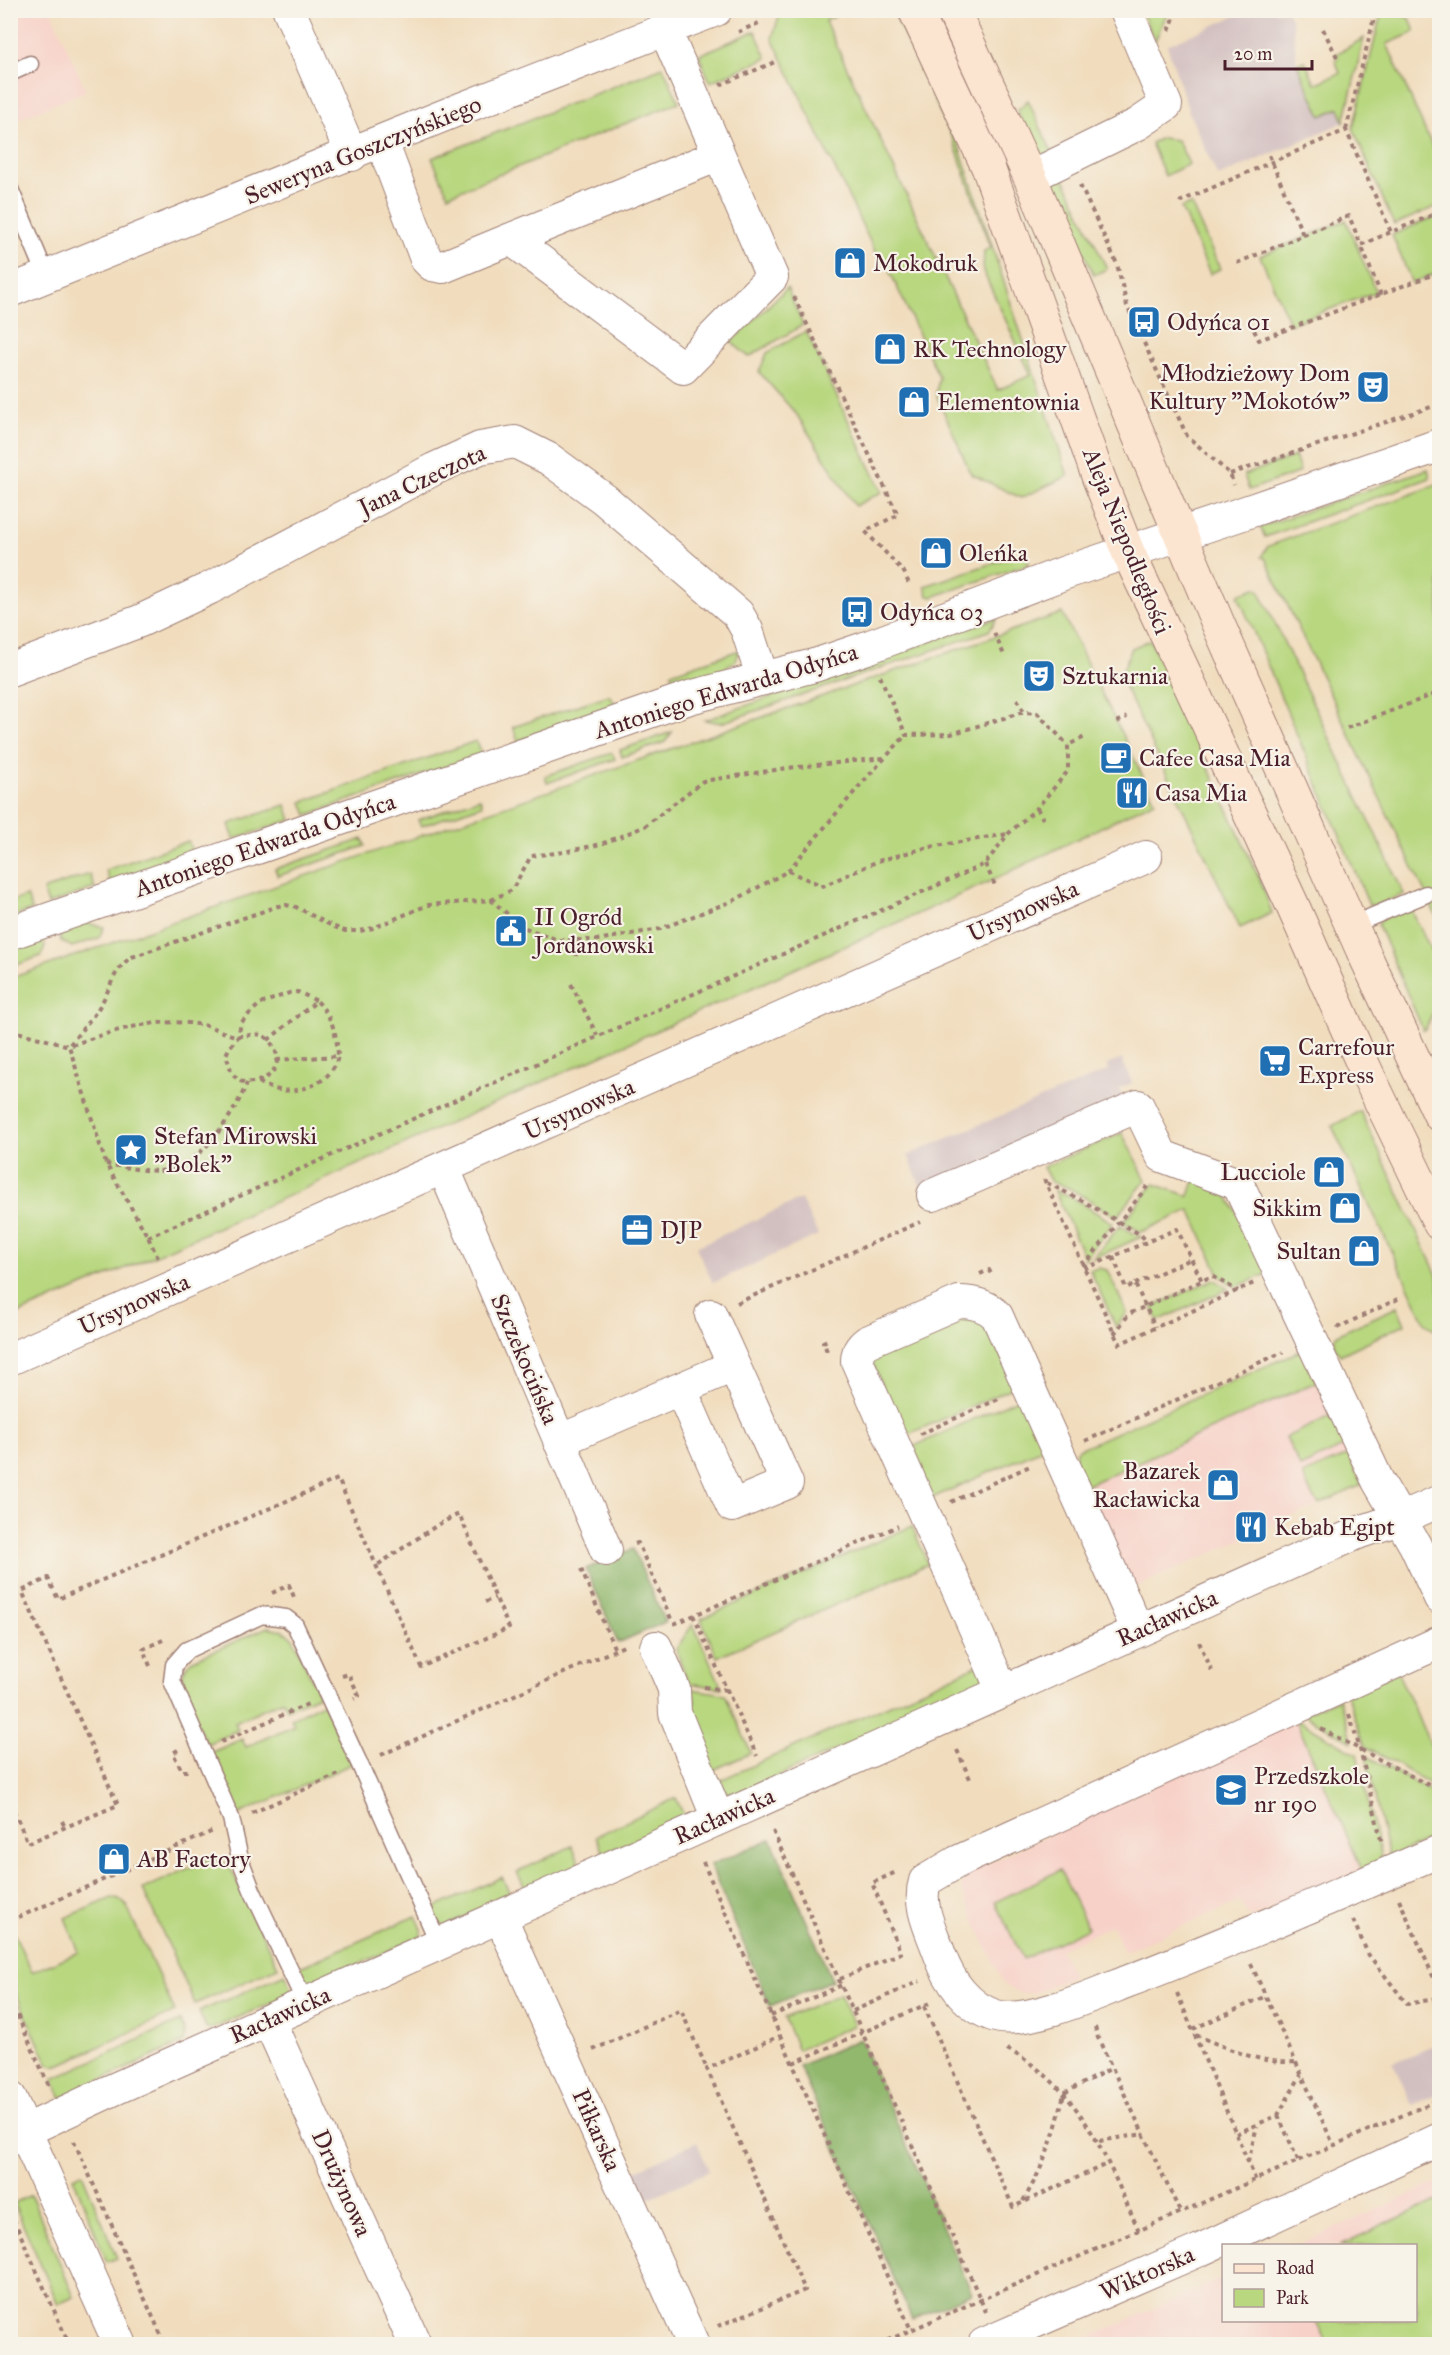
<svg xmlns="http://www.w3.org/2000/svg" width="1450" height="2355" font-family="'IM FELL Great Primer',serif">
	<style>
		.built { fill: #f7d1c8 }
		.industrial { fill: #d2bfc0 }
		.green { fill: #b8d77f; stroke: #817b55; stroke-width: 1.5 }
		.forest { fill: #92b86e; stroke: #6e6c4c; stroke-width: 1.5 }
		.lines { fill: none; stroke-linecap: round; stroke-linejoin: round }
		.service-casing { stroke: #9e7e74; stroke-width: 19 }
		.minor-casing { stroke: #9e7e74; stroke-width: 34 }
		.tertiary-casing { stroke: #9e7e74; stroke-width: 35 }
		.secondary-casing { stroke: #9e7e74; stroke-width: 35 }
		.path { stroke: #9e7e74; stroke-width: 4; stroke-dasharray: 4.5 4.5; stroke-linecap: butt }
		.service { stroke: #fff; stroke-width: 16 }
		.minor { stroke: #fff; stroke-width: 32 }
		.tertiary { stroke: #fff; stroke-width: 33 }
		.secondary { stroke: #fce5d0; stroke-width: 33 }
		.labels { text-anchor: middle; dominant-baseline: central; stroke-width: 4.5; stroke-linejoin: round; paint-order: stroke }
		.street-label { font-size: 24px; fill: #4a1f2b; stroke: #f7f3e8 }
		.poi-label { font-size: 24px; fill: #4a1f2b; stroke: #f7f3e8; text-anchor: start }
	</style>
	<rect width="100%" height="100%" fill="#f7f3e8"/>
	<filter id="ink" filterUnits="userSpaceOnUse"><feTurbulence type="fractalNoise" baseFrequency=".0167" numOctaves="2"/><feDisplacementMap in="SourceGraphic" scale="12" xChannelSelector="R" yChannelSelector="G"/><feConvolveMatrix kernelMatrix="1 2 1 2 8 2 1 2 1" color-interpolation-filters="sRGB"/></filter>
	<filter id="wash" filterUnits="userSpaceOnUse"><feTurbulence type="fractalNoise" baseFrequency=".008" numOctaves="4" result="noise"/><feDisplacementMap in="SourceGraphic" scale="24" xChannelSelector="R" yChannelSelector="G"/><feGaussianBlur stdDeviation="1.35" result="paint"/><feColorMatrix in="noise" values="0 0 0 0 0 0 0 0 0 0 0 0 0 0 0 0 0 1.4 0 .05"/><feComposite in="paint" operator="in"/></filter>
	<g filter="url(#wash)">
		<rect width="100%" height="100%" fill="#f1ddbe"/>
		<path class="built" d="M11,11H51L86,91L11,122Z
			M1316,1382L1362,1485L1132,1589L1085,1486Z
			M1295,1718L1362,1870L1250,1918L1240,1901L1124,1952L1112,1925L1060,1949L1073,1976L1034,1993H1020L1007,1987L1002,1981L961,1890L963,1876Z
			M1439,2182V2344H1074L1223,2278L1224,2320H1416V2246L1297,2245Z"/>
		<path class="industrial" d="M1247,11H1287L1292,21L1297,64L1322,116L1339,108L1344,122L1218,177L1190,115L1167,45Z
			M1122,1059L1132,1083L1119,1088L1125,1103L921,1188L908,1155L1109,1070L1107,1065Z
			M801,1199L818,1235L713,1283L696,1247Z
			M1435,2045L1439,2054V2093L1412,2105L1393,2063Z
			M697,2142L709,2171L643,2201L630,2173Z"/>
		<path class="green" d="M778,11H829L834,17L825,21L998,390L1031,375L983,271L984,251L991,248L953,140L893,11H897L957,140L1068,476L1021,498L971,474L936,394L939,377L884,259L877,256L772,38L780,14Z
			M1141,11H1168L1155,41Z
			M1387,11L1410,18L1415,32L1387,44L1439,162V205L1394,225L1353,128L1381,14Z
			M755,31L767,58L710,82L699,55Z
			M1364,38L1344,122L1339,108L1321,116L1297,64L1305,61L1315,84L1340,73L1335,60L1338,59L1336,54Z
			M663,67L679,102L448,195L432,158Z
			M1028,100L1053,155L1042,154L1037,151L1017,111Z
			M1162,138L1177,140L1189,164L1165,176L1151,143Z
			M1062,174L1107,269L1094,275L1053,186L1054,180Z
			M1191,204L1220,269L1210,274L1181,208Z
			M1439,215V272L1412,283L1392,235Z
			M1346,220L1376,292L1290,324L1260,256Z
			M787,288L803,325L749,357L731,342Z
			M806,331L882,492L855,506L797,415L759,372L767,353Z
			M1295,456L1300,472L1249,490L1244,475Z
			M1428,469L1430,478L1265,537L1260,527Z
			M1439,484V922L1265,558L1261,557L1268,546Z
			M1025,552L1029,564L932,597L928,596L925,586Z
			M1255,588L1259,590L1404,894L1377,905H1369L1238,595Z
			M1062,613L1155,801L993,880L156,1255L11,1317V978Z
			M997,618L989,631L721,723L705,720Z
			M1150,640L1263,887L1272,913L1240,928L1120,677L1132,648Z
			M740,650L736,660L727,666V668L675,686L671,673Z
			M609,695L618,707L518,741L513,727Z
			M672,732L665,742L622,757L620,750Z
			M476,741L481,754L307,815L302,802Z
			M612,753L615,759L547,783L545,776Z
			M480,798L482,805L421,826L418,820Z
			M286,805L291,820L234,839L229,824Z
			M363,839L365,846L278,876L275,869Z
			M188,841L193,854L110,883L106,870Z
			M90,874L95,888L48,904L43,890Z
			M27,896L32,910L11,917L10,902Z
			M1410,907L1439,967V1008L1436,1007L1425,1030H1423L1378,925L1381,919Z
			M85,923L104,927L99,938L72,947L61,941L59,932Z
			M42,937L45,946L41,956L11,967L10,949Z
			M1360,1111L1439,1279V1334L1425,1322L1332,1126Z
			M1122,1133L1146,1180L1117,1217L1069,1188L1051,1182L1043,1167Z
			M1195,1178L1227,1195L1271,1272L1236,1287L1220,1276L1190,1210L1141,1232L1123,1222L1154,1184L1189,1196Z
			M1055,1191L1068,1195L1113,1223L1085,1259Z
			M1120,1226L1141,1237L1092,1259Z
			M1099,1268L1107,1270L1127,1313L1116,1327L1090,1270Z
			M1214,1279L1228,1289L1158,1321L1152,1307Z
			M1397,1307L1405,1324L1340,1355C1334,1348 1332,1343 1336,1335Z
			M952,1314L978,1315L1019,1385L902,1437L869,1353Z
			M1302,1350L1316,1382L1085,1486L1074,1459L1077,1450Z
			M1024,1396L1046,1447L930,1499L908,1449Z
			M1331,1416L1345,1446L1300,1467L1286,1437Z
			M1348,1455L1362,1485L1320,1504L1313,1498L1303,1475Z
			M912,1526L928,1564L717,1657L701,1619Z
			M693,1624L722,1688L688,1683L676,1649Z
			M268,1627L282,1630L293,1638L319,1695L287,1709L283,1700L235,1722L238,1730L207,1744C196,1722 168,1681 191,1661Z
			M980,1664L986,1682L736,1795L726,1792L718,1781Z
			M1397,1671L1439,1764V1789L1365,1746L1347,1695Z
			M691,1689L725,1694L751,1753L713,1770L688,1706L696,1702Z
			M1339,1698L1352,1742L1303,1714Z
			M323,1703L352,1764L237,1815L210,1753L242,1739L246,1747L294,1725L291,1718Z
			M1295,1718L1357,1754L1382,1862L1362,1870Z
			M1366,1756L1439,1796V1835L1392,1857L1388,1855Z
			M676,1798L686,1820L603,1853L596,1836Z
			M572,1846L579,1861L578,1866L527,1888L523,1884L517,1872Z
			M207,1860H219L229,1865L278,1967L195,2004L143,1889Z
			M1060,1870L1088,1928L1023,1959L995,1902Z
			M502,1877L509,1892V1898L445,1926L438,1922L432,1909Z
			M112,1898L122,1901L127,1907L175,2012L61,2064L54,2066L48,2064L11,1983V1927L32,1972L79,1952L65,1918Z
			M416,1916L422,1929L421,1936L311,1986L304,1982L298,1968Z
			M285,1974L292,1989L291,1995L209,2030L207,2029L199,2012Z
			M840,1994L854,2025L798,2050L784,2018Z
			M180,2021L185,2033L184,2042L62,2098L53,2079Z
			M82,2173L117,2258L107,2262L73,2177Z
			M31,2195L74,2297L58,2304L15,2206L16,2202Z
			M1439,2200V2344H1327L1316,2321L1416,2320V2246L1340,2245Z"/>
		<path class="forest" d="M633,1549L665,1622L618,1643L586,1569Z
			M771,1839L832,1980L770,2006L710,1865Z
			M860,2039L972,2293L912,2319L799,2066Z"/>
	</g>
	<g filter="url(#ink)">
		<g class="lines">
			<g class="service-casing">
				<path id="service" d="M10,73L30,64
					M10,189L47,277
					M1352,925L1426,894
					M306,2004L252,1890L240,1859L231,1818L172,1681L174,1665L187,1650L262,1615L286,1618L295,1625L360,1765L439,1944"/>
			</g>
			<g class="minor-casing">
				<path id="minor" d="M289,10L352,155
					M382,142L426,259L432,265L443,267L511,239L683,368L772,277L665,30
					M1030,177L1138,124L1166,105L1126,10
					M511,239L719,155
					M10,291L455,111L716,10
					M10,670L140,621L210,588L434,469L480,448L515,442L549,459L604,499L738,614L747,630L763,679
					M444,1169L606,1550
					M933,1195L1138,1106L1162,1156L1238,1184L1378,1481L1415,1545L1440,1598
					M10,1359L1146,857
					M681,1390L732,1506L787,1483L711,1315
					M559,1441L733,1366
					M1440,1642L957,1862L925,1881C917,1906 932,1932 940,1955C949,1981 968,2008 996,2016C1026,2025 1096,1994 1126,1982C1232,1942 1335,1895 1440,1851
					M656,1647L674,1689L675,1713L718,1819
					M1003,1692L857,1361C857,1352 860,1347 867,1342L959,1302C974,1302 987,1305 997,1316L1138,1631
					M500,1916L693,2344
					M269,2021L415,2344
					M10,2138L110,2091L1360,1532L1399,1519L1440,1501
					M984,2344L1200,2250L1440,2139"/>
			</g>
			<g class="tertiary-casing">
				<path id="tertiary" d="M10,933L691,697L816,665L866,648L1067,572L1244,513L1440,445
					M10,2098L120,2344"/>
			</g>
			<g class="secondary-casing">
				<path id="secondary" d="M915,10L988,167L1098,476L1128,552L1291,902L1366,1071L1440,1224
					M953,10L1030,177L1219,626L1362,949L1440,1115"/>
			</g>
			<path class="path" d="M1323,29L1338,59
				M1169,31L1177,10
				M738,32L759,23
				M720,85L777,61
				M1346,130L1376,10
				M1269,155L1303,235
				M1080,185L1117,264L1127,306L1187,436L1230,474L1234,485
				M1179,202L1346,130L1391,232L1440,212
				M1237,263L1349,216L1361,245
				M1381,295L1361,245L1391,232
				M794,297L898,515L865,531L904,572L909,584
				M1254,330L1259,340L1440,272
				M1230,474L1440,404
				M994,633L1005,657
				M880,676L906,735L951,734L1024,712L1037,713L1068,745
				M1017,699L1024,712
				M1117,722L1127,717
				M1347,728L1440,692
				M1037,808L1043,819
				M985,864L995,885
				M788,871L823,886L878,861L925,848L1007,834
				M491,900L512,890L531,856L564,852L601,844L624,835L645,826L703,781L788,768L884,758
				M576,956L579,940
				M571,984L597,1035
				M1439,1012L1440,1011
				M10,1030L69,1046C79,1032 92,1019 101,1004C112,986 113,969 132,957L278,906L286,905L296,907L332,926L345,931H360L373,928L428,905L491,900L523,927L558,940H597L660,929L735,900L788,871L861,784L906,735
				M268,1040L317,1001C332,1017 337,1034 338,1056L276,1060
				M259,1082C284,1100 331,1089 338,1056
				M106,1164C125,1167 158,1175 176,1168C205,1158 236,1111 247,1083
				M1044,1179L1119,1344L1254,1283
				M1047,1183L1083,1201L1141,1235L1147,1242
				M148,1237L985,864L1008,834L1037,808L1068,771V745L1087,736
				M1113,1257L1126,1288L1135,1284L1155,1327
				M158,1258L148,1237L106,1164L69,1046C113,1031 155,1016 203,1025C214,1027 226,1035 238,1036C250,1037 260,1028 271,1043C289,1066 264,1088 239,1081L232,1073L226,1055L229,1048L238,1037L241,1023L249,1014L260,1004L289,993L298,992L317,1001
				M1083,1267L1150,1183
				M1084,1269L1177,1229L1202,1281
				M980,1274L989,1270L992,1276
				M1135,1284L1191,1259
				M737,1303L920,1222
				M1337,1328L1402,1297
				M1114,1334L1129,1314L1212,1276L1238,1291
				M827,1351L823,1342L830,1339
				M920,1434L1001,1398
				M1085,1441L1283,1352
				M951,1502L1032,1465
				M635,1544L638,1543L672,1621
				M581,1569L615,1650
				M272,1593L289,1585L294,1597
				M485,1602L495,1598
				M693,1615L757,1756
				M674,1624L898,1526
				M1199,1642L1213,1673
				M150,1666L143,1649L163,1640
				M342,1676L349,1674L359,1696L354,1699
				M704,1687L727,1690
				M1349,1714L1360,1749L1382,1844
				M1321,1729L1440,1791
				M221,1742L308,1704
				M178,1750L173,1753L182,1771H188
				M957,1750L971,1781
				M381,1755L626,1645
				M10,1802L28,1843L118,1805L22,1591L48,1578L58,1599L338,1479L421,1667L509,1628L459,1514L439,1524L376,1566
				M252,1813L341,1773
				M62,1821L65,1827
				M773,1831L986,2312
				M703,1862L911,2330
				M1399,1899L1440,1992
				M1353,1920L1368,1954L1407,2004L1440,1998
				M10,1921L213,1831
				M1251,1964L1334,2146
				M840,1979L901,1953L872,1883L896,1872
				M1177,1993L1256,2181
				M10,1999L49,2086
				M924,2006L1013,2207L1109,2163
				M853,2011L920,1981
				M771,2016L842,1985
				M1095,2027L1098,2038L1181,2214
				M1193,2029L1266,1996
				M1196,2035C1229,2049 1260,2064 1296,2062
				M1007,2049C1082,2089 1106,2158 1139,2231
				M593,2050L681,2010L707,2069
				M793,2063L932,2002
				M1278,2115L1299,2162
				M1236,2134L1278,2115L1301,2075
				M74,2141L165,2344
				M1099,2141L1144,2134
				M1248,2162L1257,2126
				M1023,2201C1044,2167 1056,2132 1064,2093L1112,2068
				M10,2211L69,2344
				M718,2326L805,2290L707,2069L780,2036
				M879,2344L1440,2099"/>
			<use href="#service" class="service"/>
			<use href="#minor" class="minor"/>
			<use href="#tertiary" class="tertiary"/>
			<use href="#secondary" class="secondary"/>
		</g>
	</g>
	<defs>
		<g id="shop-square" transform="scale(1.725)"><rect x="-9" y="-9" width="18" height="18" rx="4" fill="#1f6fb2" stroke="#f7f3e8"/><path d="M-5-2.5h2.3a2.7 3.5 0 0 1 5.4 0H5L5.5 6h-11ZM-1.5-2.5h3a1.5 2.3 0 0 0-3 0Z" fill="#fff"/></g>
		<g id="bus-square" transform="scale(1.725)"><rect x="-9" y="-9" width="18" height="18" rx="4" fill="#1f6fb2" stroke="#f7f3e8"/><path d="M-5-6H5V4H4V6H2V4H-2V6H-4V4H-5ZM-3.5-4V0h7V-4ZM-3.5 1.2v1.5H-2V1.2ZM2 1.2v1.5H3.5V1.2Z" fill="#fff"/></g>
		<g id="theatre-square" transform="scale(1.725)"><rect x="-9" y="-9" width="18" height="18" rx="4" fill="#1f6fb2" stroke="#f7f3e8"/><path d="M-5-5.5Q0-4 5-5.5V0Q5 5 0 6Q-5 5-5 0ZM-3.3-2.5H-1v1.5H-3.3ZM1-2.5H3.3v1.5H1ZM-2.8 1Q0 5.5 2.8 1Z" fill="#fff"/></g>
		<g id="cafe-square" transform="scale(1.725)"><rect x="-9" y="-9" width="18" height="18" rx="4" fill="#1f6fb2" stroke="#f7f3e8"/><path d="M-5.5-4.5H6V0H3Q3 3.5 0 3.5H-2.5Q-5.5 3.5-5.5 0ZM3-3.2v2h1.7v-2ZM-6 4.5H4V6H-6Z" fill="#fff"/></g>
		<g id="restaurant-square" transform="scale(1.725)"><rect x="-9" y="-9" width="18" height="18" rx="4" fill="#1f6fb2" stroke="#f7f3e8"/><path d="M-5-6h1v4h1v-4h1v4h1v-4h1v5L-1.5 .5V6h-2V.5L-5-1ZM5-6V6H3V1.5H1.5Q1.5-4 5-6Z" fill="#fff"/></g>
		<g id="civic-square" transform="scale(1.725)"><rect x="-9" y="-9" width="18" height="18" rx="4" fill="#1f6fb2" stroke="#f7f3e8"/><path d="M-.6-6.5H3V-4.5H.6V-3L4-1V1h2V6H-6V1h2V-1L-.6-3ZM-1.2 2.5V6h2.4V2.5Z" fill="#fff"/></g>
		<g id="supermarket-square" transform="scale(1.725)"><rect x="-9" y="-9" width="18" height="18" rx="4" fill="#1f6fb2" stroke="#f7f3e8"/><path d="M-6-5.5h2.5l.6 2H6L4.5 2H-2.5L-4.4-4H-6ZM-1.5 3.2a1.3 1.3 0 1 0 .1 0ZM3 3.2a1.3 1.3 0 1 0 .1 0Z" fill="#fff"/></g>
		<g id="sight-square" transform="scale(1.725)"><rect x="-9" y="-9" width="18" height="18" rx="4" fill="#1f6fb2" stroke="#f7f3e8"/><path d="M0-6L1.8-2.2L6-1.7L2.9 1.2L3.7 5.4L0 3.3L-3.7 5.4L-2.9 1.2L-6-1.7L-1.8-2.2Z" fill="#fff"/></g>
		<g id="office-square" transform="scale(1.725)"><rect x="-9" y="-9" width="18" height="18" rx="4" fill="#1f6fb2" stroke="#f7f3e8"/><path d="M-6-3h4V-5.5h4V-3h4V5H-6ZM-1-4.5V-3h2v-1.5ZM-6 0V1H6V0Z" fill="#fff"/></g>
		<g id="school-square" transform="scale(1.725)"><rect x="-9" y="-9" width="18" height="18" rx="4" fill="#1f6fb2" stroke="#f7f3e8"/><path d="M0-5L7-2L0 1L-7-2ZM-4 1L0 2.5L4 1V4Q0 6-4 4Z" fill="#fff"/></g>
	</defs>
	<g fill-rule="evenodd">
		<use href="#shop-square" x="850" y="263"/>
		<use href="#bus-square" x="1144" y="322"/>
		<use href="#shop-square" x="890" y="349"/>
		<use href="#theatre-square" x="1373" y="387"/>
		<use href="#shop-square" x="914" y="402"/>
		<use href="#shop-square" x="936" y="553"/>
		<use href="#bus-square" x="857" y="612"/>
		<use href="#theatre-square" x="1039" y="676"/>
		<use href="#cafe-square" x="1116" y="758"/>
		<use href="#restaurant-square" x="1132" y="793"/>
		<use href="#civic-square" x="511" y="931"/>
		<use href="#supermarket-square" x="1275" y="1061"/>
		<use href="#sight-square" x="131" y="1150"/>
		<use href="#shop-square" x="1329" y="1172"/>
		<use href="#shop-square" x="1345" y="1208"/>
		<use href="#office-square" x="637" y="1230"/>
		<use href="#shop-square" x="1364" y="1251"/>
		<use href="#shop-square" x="1223" y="1485"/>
		<use href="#restaurant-square" x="1251" y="1527"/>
		<use href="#school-square" x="1231" y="1790"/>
		<use href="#shop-square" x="114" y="1859"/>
	</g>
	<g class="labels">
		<g class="street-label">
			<text transform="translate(363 150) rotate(-22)">Seweryna Goszczyńskiego</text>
			<text transform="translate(422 480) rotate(-25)">Jana Czeczota</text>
			<text transform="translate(1127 541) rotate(68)">Aleja Niepodległości</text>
			<text transform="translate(726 691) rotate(-17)">Antoniego Edwarda Odyńca</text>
			<text transform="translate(265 845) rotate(-19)">Antoniego Edwarda Odyńca</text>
			<text transform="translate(1023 911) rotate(-24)">Ursynowska</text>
			<text transform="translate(579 1109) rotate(-24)">Ursynowska</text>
			<text transform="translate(134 1304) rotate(-24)">Ursynowska</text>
			<text transform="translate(525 1359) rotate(67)">Szczekocińska</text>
			<text transform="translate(1167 1618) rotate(-24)">Racławicka</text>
			<text transform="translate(724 1816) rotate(-24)">Racławicka</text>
			<text transform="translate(280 2015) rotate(-24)">Racławicka</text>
			<text transform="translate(597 2130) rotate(66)">Piłkarska</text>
			<text transform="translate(342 2183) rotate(66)">Drużynowa</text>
			<text transform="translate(1147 2273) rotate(-24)">Wiktorska</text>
		</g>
		<g class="poi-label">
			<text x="873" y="263">Mokodruk</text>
			<text x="1167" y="322">Odyńca 01</text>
			<text x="913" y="349">RK Technology</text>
			<text x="1350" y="373" text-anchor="end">Młodzieżowy Dom<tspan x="1350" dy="28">Kultury "Mokotów"</tspan></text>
			<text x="937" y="402">Elementownia</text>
			<text x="959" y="553">Oleńka</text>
			<text x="880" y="612">Odyńca 03</text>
			<text x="1062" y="676">Sztukarnia</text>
			<text x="1139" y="758">Cafee Casa Mia</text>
			<text x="1155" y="793">Casa Mia</text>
			<text x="534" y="917">II Ogród<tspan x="534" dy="28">Jordanowski</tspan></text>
			<text x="1298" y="1047">Carrefour<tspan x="1298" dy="28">Express</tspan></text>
			<text x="154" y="1136">Stefan Mirowski<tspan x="154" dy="28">"Bolek"</tspan></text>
			<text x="1306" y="1172" text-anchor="end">Lucciole</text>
			<text x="1322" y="1208" text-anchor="end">Sikkim</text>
			<text x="660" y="1230">DJP</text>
			<text x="1341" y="1251" text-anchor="end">Sultan</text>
			<text x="1200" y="1471" text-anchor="end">Bazarek<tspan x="1200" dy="28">Racławicka</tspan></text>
			<text x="1274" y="1527">Kebab Egipt</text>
			<text x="1254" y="1776">Przedszkole<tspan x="1254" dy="28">nr 190</tspan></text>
			<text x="137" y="1859">AB Factory</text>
		</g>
	</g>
	<rect width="1450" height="2355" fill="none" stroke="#f7f3e8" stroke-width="36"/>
	<rect x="1222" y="2244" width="195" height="78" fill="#f7f3e8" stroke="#b29e9c" stroke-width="1.5"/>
	<rect x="1234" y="2264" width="30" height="9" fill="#fce5d0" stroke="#b29e9c" stroke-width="1.5"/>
	<text x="1276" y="2274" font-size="18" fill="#4a1f2b">Road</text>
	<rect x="1234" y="2289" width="30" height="18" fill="#b8d77f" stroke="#b29e9c" stroke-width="1.5"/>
	<text x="1276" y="2304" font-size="18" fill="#4a1f2b">Park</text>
	<path d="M1225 60v9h87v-9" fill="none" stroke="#4a1f2b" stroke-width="3"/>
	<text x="1234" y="60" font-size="18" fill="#4a1f2b" stroke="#f7f3e8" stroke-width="4.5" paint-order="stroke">20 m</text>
</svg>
